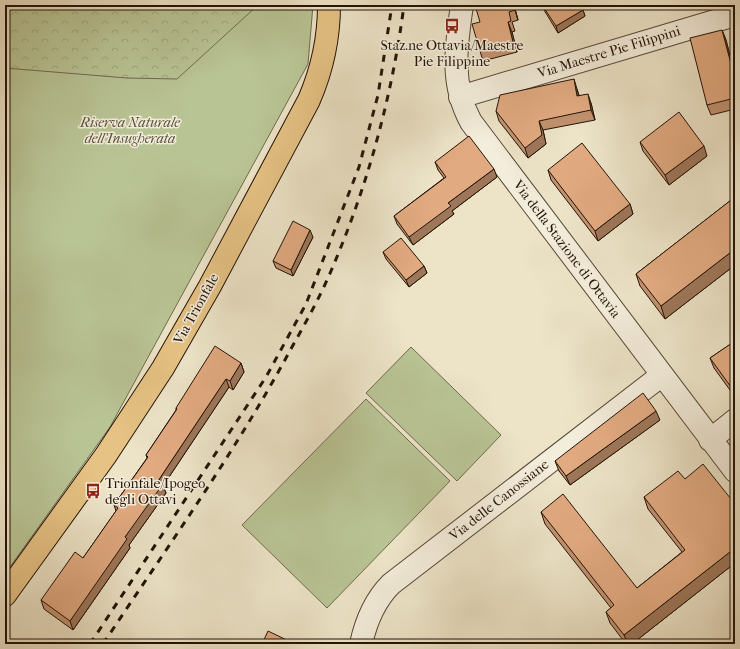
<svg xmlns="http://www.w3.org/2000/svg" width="740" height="649" font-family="'IM FELL French Canon',serif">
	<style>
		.green { fill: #b9c495; stroke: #6e6b4e }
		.forest { fill: url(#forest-crowns); stroke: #6e6b4e }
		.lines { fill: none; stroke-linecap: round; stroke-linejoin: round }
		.minor-casing { stroke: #564637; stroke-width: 24 }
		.major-casing { stroke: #231207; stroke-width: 24 }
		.minor { stroke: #f3eddb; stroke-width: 22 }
		.major { stroke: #e6c284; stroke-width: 22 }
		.rail { stroke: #231207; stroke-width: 3; stroke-dasharray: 7 7; stroke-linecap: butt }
		.wall { fill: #c2926f; stroke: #231207 }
		.shaded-wall { fill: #9e775a; stroke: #231207 }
		.building { fill: #e2aa81; stroke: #231207 }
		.labels { text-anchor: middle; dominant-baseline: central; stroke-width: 3; stroke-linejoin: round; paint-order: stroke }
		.poi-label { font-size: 14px; fill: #231207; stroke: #f3eddb }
		.street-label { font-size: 14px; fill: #231207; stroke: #f3eddb }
		.park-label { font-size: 14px; font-style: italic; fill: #585039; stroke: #f3eddb }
	</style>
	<defs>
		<pattern id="forest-crowns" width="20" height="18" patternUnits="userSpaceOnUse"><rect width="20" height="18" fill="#b9c495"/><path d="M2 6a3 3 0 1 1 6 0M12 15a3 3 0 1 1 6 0" fill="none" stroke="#9fa77f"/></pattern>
	</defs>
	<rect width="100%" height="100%" fill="#ede4c8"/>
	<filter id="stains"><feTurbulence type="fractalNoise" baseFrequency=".005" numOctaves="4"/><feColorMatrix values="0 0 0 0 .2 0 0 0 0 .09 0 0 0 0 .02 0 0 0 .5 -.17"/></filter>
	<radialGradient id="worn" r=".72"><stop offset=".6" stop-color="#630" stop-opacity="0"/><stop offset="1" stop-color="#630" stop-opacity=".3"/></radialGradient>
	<path class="green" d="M5,5H313L308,64L110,427L5,574Z
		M411,347L501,435L457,481L366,393Z
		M366,399L450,481L327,608L242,525Z"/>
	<path class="forest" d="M5,5H258L177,79L127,78L5,68Z"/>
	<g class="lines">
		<g class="minor-casing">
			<path id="minor" d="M462,5C456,46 450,84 471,122L735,471
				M460,97L735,15
				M710,440L735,420
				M361,644C366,621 374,601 391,584L662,375"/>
		</g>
		<g class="major-casing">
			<path id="major" d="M5,595L106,455L163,368L210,286L309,100C322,70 329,38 329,5"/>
		</g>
		<use href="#minor" class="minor"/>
		<use href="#major" class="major"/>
		<path class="rail" d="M90,644L266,377L306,304L359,167L378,95L392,5
			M103,644C168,546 236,451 292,347C306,322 320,297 331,271C368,185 392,97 404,5"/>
	</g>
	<path class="wall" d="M514,5L518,20L512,22L515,31L512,32L517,52L483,61L480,51V22Z
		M541,5H580L583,10L585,16L558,33Z
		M722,30L726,40L735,75V109L711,115L707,105Z
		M577,89L579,95L591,103L595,120L543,130L546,144L528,158L499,121L496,111Z
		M640,142L707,156L669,185L643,151Z
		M435,162L497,177L452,211L454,214L413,245L397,224L394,216L444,178L438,170Z
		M548,170L630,204L633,214L598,241L551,180Z
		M735,197V265L665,319L640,286L636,274Z
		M313,237L293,276L276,268L273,261Z
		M383,252L424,266L427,273L409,287L386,259Z
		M735,341V397L714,368L710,358Z
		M241,363L244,372L233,390L229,387L163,486L166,493L129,545L130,548L73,630L44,609L41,600L83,558L116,511L114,505L147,458L146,455L176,410V408Z
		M660,420L570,485L559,471L555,461Z
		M644,497L735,563L632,644H626L610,623L606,612L611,608L545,524L541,512L637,588L682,552L648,509Z"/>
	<path class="shaded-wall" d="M513,5H514L518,20L515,10Z
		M583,10L585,16L558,33L556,26Z
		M508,22L512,32L517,52L513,42Z
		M722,30L726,40L735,75V79Z
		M574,79L577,89L581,105L577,96Z
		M588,94L591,103L595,120L591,110Z
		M539,121L543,130L546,144L528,158L525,148Z
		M704,146L707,156L669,185L665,175Z
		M494,169L497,177L452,211L454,214L413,245L409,237L448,203Z
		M630,204L633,214L598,241L595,231Z
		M310,230L313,237L293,276L291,270Z
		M735,249V265L665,319L661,306Z
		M424,266L427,273L409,287L406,280Z
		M241,363L244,372L233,390L230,381Z
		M226,379L229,387L163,486L166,493L129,545L130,548L73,630L70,621L125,537L158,481Z
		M735,385V397L731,387Z
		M656,411L660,420L570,485L566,476Z
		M735,548V563L632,644H628L624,635Z"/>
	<path class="building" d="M475,5H513L515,10L509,12L511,21L508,22L513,42L480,51L472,24L480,22Z
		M542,5H580L583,10L556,26Z
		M722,30L735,79V98L707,105L690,38Z
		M574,79L577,96L588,94L591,110L539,121L542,135L525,148L496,111L500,95Z
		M679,112L704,146L665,175L640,142Z
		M469,136L494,169L448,203L451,206L409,237L394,216L446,177L435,162Z
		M582,143L630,204L595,231L548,170Z
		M735,197V249L661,306L636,274Z
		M293,221L310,230L291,270L273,261Z
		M401,238L424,266L406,280L383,252Z
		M735,341V385L731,387L710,358Z
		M215,346L241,363L230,381L226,379L158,481L163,484L125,537L127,539L70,621L41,600L75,552L83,558L118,508L114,505L148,457L146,455L177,409L176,408Z
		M643,393L656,411L566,476L555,461Z
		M703,464L735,504V548L624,635L606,612L614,605L541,512L563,494L637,588L685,550L644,497L678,471L685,479Z
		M268,631L295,644H262Z"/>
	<defs>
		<g id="bus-bare" transform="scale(1.2)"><path d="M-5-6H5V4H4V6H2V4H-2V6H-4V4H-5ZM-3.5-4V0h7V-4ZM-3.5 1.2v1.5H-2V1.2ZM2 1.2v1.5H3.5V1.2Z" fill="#8f2418" stroke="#f3eddb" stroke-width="2.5" paint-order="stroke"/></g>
	</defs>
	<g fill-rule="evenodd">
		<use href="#bus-bare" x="452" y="26"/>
		<use href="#bus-bare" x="93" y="491"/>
	</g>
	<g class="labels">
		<g class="poi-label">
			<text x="452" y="45">Staz.ne Ottavia/Maestre<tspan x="452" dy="16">Pie Filippine</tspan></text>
			<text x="105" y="483" text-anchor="start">Trionfale/Ipogeo<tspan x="105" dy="16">degli Ottavi</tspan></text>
		</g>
		<g class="street-label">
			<text transform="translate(609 52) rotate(-17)">Via Maestre Pie Filippini</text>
			<text transform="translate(567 249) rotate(53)">Via della Stazione di Ottavia</text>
			<text transform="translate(196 309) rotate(-61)">Via Trionfale</text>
			<text transform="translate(499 500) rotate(-38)">Via delle Canossiane</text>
		</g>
		<g class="park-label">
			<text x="130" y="122">Riserva Naturale<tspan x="130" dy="16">dell'Insugherata</tspan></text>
		</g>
	</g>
	<rect width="740" height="649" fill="none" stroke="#ede4c8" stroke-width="20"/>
	<rect x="6" y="6" width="728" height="637" fill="none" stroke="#231207" stroke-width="2"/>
	<rect x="10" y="10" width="720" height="629" fill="none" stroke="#231207"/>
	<rect width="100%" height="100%" filter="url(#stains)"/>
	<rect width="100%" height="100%" fill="url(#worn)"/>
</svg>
